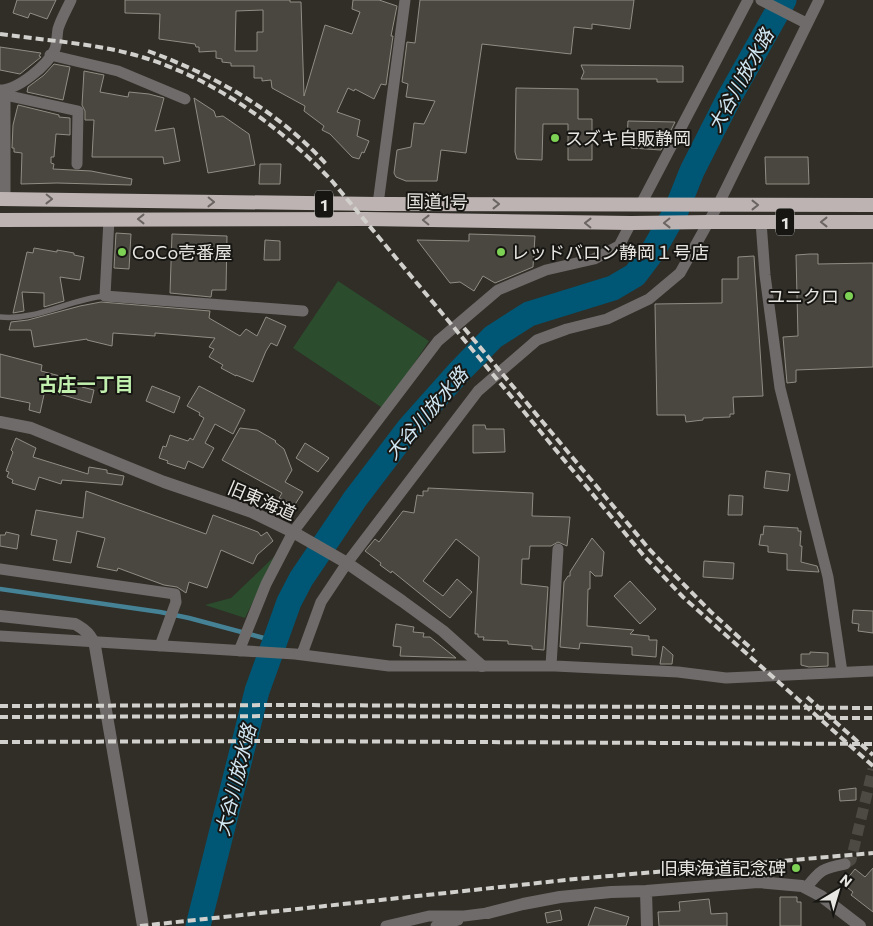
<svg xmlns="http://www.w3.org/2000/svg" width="873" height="926" font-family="Commissioner,'Noto Sans JP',sans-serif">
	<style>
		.green { fill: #2b4c2d }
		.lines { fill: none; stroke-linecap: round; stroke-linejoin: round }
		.stream { stroke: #468296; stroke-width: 4.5 }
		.river { stroke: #005775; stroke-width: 25 }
		.building { fill: #49473f; stroke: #908d85; fill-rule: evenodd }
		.minor-tunnel { stroke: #4c4a43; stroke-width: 11; stroke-dasharray: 11 5.5; stroke-linecap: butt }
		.service { stroke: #6f6b6a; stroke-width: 5.5 }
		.minor { stroke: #6f6b6a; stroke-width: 11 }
		.tertiary { stroke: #6f6b6a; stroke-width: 12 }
		.trunk { stroke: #bdb3b2; stroke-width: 14 }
		.rail { stroke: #d2d0cc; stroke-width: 4; stroke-dasharray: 8 4; stroke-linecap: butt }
		.oneway { stroke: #6a6462 }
		.poi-dot { fill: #7dd154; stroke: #171613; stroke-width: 2 }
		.labels { text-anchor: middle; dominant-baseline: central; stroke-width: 4; stroke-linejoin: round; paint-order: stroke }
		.shield { fill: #171613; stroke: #a9a8a4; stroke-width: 1 }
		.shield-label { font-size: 16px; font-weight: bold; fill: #e8e6e2 }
		.poi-label { font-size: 18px; fill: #e8e6e2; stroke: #171613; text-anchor: start }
		.street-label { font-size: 18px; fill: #e8e6e2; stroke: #171613 }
		.water-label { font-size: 19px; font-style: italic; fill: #d2e7f2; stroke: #171613 }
		.neighbourhood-label { font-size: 19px; font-weight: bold; fill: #c1efae; stroke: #171613 }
	</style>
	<rect width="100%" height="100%" fill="#302e27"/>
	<path class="green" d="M338,281L429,341L384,409L293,348Z
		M275,556L245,618L205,605L231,598Z"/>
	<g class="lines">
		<path class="stream" d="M0,589L160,612L189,618L275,641"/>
		<path class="river" d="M198,926L257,691L289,602L301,579L355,499L409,428L458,373L493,337L529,314L613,288L635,275L653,251L676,211L692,171L729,98L784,0"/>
	</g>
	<path class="building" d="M17,0H56L47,19L30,13L28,18L13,13Z
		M125,0H290V2H301L304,96L325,25L352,34L360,12L352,9L353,0H379L397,6L391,36H393L386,85L381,84L374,99L355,89L354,91L348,88L337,112L360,120L357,136L369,141L364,153L362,152L359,159L352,157L330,134L322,130L324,126L304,111L305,106L272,88L271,80L262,81V78H254V66H231V63L222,62V59L216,58V51L199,52V47H196L195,44L159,39L160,14L125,13ZM263,10V32H257V51H235L236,11Z
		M420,0H634L630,29L592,24V29L574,27L571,54L482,44L466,153L441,150L437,181H406L396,177L394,173L397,150L411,147L414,123L424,124L435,101L406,97L408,84L402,82L407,42L415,43Z
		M0,47L41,53L39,56L41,57L20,74L0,70Z
		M54,64L70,67L63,100L27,92L28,87L44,75Z
		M581,65L683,66V82H657V79H581L584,72Z
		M84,71L104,75L100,92L128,97L129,92L149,94L164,98L155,131L174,128L180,161L164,164L163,157H92L94,120H85V111L82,105Z
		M516,88L578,89V119H592V160H568V124H543L542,160L517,159L515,152Z
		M194,98L214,111L216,117L223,116L249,134L255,165L208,173Z
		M18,105L59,115V117L70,118V135L56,134L54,157H51V163L54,164L53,169L91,171L132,179L131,185L57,183L21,184L22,153L14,152V148H12L13,125Z
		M628,121L675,122L661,150L631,148V139H627Z
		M765,157H808L809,184H766Z
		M260,164H281L280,184H259Z
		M116,233L131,234L129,269L114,268Z
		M172,234L227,236L226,290H212L211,297L170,293Z
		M469,234L535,236L533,267L495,283L483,276L474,291L460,282L450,283L417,240L469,241Z
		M265,240L280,241V260H264Z
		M34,248L57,252V250L74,253V255L84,257L80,280L60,277L64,301L44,307V293L22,292L24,311L13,313L27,252L33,253Z
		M810,254H818V264L873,263V367L796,370V382L787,383L783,337L798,336L796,255Z
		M754,256L763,396L733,397L734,414H730V417L703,418V420L686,422L685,415H657L655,304L722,303V279H738V257Z
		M101,302L210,311L209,318L240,336L246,329L257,336L266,317L286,326L277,346L271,343L266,351L253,382L236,375V376L221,368L223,365L209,357L214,349L209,347L215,338L155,333V336L113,333L112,346L87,340V339L34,347L31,330H9L11,322L28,320L80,306Z
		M0,354L42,365L41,371L83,382L82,387L94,390L91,403L45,390L40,413L29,410L30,403L0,397Z
		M152,386L180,397L174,413L146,401Z
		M199,386L245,410L233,434L215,424L205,443L214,448L203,468L188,461L185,469L167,463L168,461L159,458L163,446L166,447L170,435L188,441L190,438L193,440L204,418L199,415L200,413L187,406Z
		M473,425H485L486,429H504L505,452L473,453Z
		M240,428L257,430L276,441L275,442L284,449L292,470L285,482L303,492L294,506L279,498L282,493L222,460Z
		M16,438L36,448L33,457L88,474L89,467L107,470V473L124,476L122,485L62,480L61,484L39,477L35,490L12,483L13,480L7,477L9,472L6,471L13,452L11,450Z
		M305,443L329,458L318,472L296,458Z
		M766,471L790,474L788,491L764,488Z
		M428,488L533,493L532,516L570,517L567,546L558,542L551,546H530L529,559H522L521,584L548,587L544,650L532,649V646L508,644V641L483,640L484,637H478V634H475L479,557L456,539L423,581L443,596L457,579L472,592L450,618L392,571L391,573L380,565L381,563L365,551L375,539L379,542L403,511L414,513L417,495L423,496V491H428Z
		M86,491L206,534L213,515L258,532L261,536L267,532L273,541L257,555L253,564L221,550L207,588L189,582L186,593L177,587L164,585L118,568L117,571L97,567L105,538L77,531L71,563L53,560L57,540L31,535L36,510L83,518Z
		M729,495L743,496L742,515H728Z
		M764,526L798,528V531H801L800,546H802L801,562L817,566L819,572L787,570V554L768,552V546L759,545L761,534L763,535Z
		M6,532L19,535L17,549L0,546V535H5Z
		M592,538L604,552L602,576H595L590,571V589H588L587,626L634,630L630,634L649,636V640H657L656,657L632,655V647L580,643L579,649L560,647L564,582L568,576H570V572Z
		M704,561L734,563L733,579L703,577Z
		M630,581L656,609L640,624L614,596Z
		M853,610L873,611V633L858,631L859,624L852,623Z
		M396,624L414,627L413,632L424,633L423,637H430L456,658L400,656L401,647L393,646Z
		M663,646L673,655L672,664H660Z
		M810,652L828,653V666L809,667L801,665V654H810Z
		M856,788V800L840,801L839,790Z
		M873,868V912L851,895L853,892L843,884L855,869L865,877Z
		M780,897H797V902H801V926H780Z
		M709,899L711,914L727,913V926H659L658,912L680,911L679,902Z
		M595,907L629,917L626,926H588Z
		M560,910L562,920L547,923L545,913Z"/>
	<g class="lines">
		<path class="minor-tunnel" d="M845,864L851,860L873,769"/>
		<path class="service" d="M0,317C36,321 70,299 105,296"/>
		<path class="minor" d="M761,0L806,23
			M50,55L118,71L185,99
			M0,90C18,90 48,65 55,49C57,43 57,35 58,29C61,19 67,9 71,0
			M5,90V199
			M5,95L78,111L77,164
			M378,204L405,0
			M641,204L748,0
			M109,219L105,296L303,311
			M761,222L765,275L780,388L828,577L842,672
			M0,569L175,594L176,602L160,646
			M0,636L295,654L389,666H555L678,672L726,678L873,671
			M239,651L266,584L293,532L438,341L498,290L546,270L594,259L619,246L631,223
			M302,654L321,602L347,563L478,391L537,340L567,329L607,319L649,299L680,273L718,205L819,0
			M551,666L558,549
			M806,888C820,870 823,868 845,864
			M386,926L429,916H464L488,913
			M436,926L458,920"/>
		<path class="tertiary" d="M0,422L31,428L164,482L252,512L293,532L347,563L402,601L443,631L482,666
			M0,616L75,624C86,630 91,635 95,646L143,926
			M646,891L647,926
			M488,913L523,904L560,897L611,892L646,891L758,882L802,886L821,896L860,926"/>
		<path class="trunk" d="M0,199L378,204L873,205
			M0,220L366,219L631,223L708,222H873"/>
		<path class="rail" d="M0,34C36,39 73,42 110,49C196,66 272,118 332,181L644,556L683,597L873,766
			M148,51C216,76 278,111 327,165
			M464,328L650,550L711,612L754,651
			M807,697L873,755
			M0,706L295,705L873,708
			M0,717L295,716L873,718
			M0,742L276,741L873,744
			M140,926L575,879L873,853"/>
	</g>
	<defs><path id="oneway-chevron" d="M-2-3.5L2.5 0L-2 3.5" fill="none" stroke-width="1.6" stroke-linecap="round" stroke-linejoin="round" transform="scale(1.25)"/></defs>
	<g class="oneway">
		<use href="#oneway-chevron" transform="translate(49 199) rotate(1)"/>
		<use href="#oneway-chevron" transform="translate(211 202) rotate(1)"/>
		<use href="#oneway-chevron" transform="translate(496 204)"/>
		<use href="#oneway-chevron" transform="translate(755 205)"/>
		<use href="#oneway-chevron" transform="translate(141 219) rotate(180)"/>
		<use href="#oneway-chevron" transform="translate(426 220) rotate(-179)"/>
		<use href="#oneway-chevron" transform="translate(824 222) rotate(-180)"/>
		<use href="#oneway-chevron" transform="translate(588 223) rotate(-179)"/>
		<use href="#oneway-chevron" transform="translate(667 223) rotate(179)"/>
	</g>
	<g class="poi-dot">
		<circle cx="555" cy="138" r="5"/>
		<circle cx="122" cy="252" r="5"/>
		<circle cx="501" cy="252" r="5"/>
		<circle cx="849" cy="296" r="5"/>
		<circle cx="796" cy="868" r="5"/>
	</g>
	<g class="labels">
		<g class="shield">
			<rect x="315" y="190.5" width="18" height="27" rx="4"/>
			<rect x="776" y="208.5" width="18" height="27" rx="4"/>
		</g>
		<g class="shield-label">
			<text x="324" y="204">1</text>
			<text x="785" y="222">1</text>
		</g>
		<g class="poi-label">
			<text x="565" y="138">スズキ自販静岡</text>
			<text x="132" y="252">CoCo壱番屋</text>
			<text x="511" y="252">レッドバロン静岡１号店</text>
			<text x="839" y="296" text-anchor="end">ユニクロ</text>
			<text x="786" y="868" text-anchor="end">旧東海道記念碑</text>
		</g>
		<g class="street-label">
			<text transform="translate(437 201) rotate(1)">国道1号</text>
			<text transform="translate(262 500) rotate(23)">旧東海道</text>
		</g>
		<g class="water-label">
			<text transform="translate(740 80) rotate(-61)">大谷川放水路</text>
			<text transform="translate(426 413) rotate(-49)">大谷川放水路</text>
			<text transform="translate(235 780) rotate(-76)">大谷川放水路</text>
		</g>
		<g class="neighbourhood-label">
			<text x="86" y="383">古庄一丁目</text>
		</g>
	</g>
	<g transform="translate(838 891) rotate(38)" stroke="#171613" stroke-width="4" paint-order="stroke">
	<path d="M0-4L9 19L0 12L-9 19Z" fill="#e8e6e2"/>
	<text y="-8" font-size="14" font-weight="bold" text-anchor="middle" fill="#e8e6e2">N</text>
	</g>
</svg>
